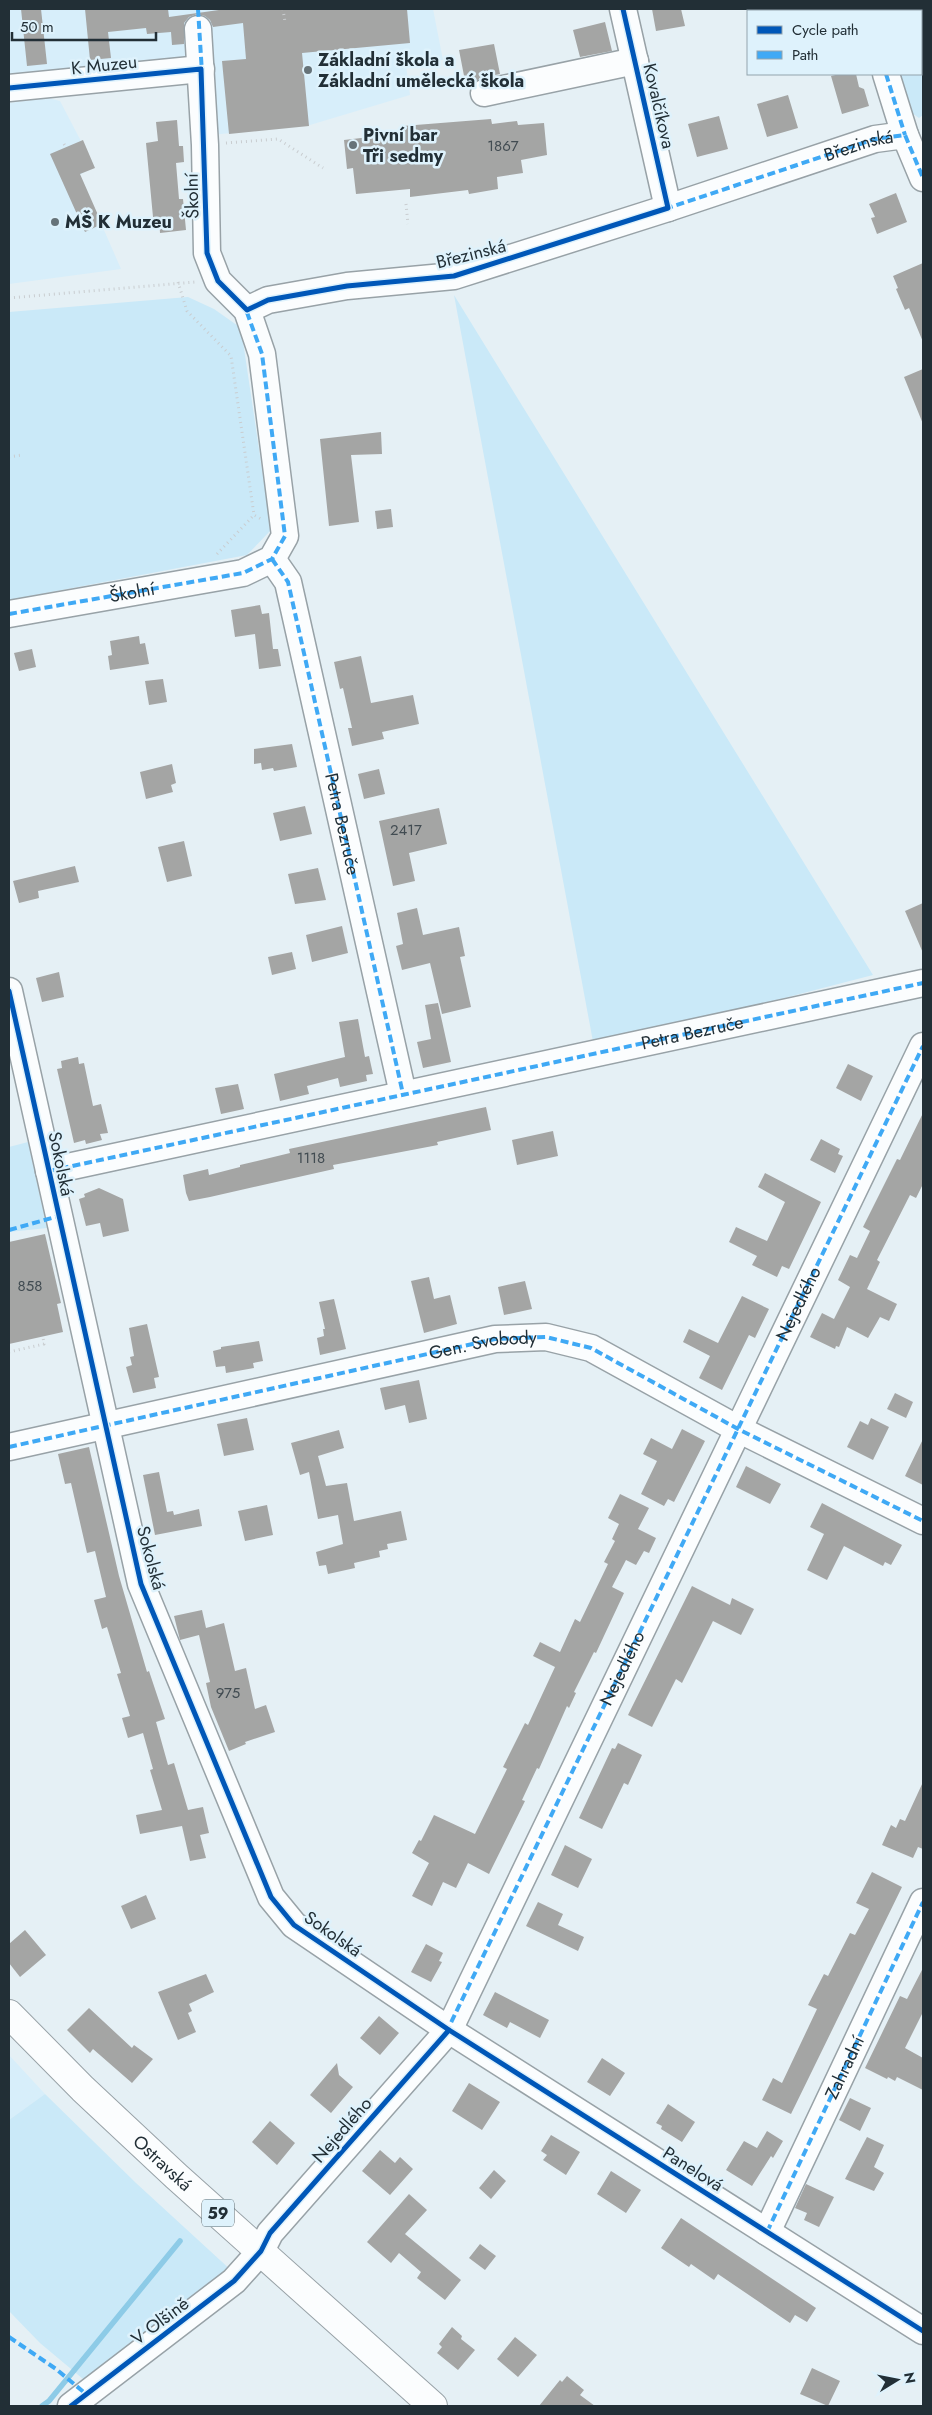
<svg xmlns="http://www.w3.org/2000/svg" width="932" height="2415" font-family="Jost,sans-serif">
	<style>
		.built { fill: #d7eefa }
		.green { fill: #cae9f8 }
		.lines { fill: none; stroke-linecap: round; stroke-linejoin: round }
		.stream { stroke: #8dcbe7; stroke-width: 5.5 }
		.building { fill: #a4a5a4 }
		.minor-casing { stroke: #98a2a7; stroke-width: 29 }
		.major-casing { stroke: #98a2a7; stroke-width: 30 }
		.path { stroke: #c9cdd0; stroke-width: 3; stroke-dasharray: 1 4; stroke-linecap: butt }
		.minor { stroke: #fbfdfe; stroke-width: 26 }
		.major { stroke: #fbfdfe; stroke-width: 28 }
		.quiet { stroke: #3fa9f5; stroke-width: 4; stroke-dasharray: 8 4; stroke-linecap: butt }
		.cycleway-casing { stroke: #def2fc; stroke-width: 8 }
		.cycleway { stroke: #0057b8; stroke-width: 5 }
		.poi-dot { fill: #667379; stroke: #def2fc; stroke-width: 2 }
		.labels { text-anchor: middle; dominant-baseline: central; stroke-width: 5; stroke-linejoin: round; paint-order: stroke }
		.number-label { font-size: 15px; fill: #424c52 }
		.shield { fill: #def2fc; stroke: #5a6a71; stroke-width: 1 }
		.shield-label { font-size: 16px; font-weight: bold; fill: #222f36 }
		.poi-label { font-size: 18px; font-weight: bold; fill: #222f36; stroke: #def2fc; text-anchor: start }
		.street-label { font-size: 18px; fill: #222f36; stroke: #def2fc }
	</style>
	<rect width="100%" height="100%" fill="#e5f0f5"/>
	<path class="built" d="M9,9H433L443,60L406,65L410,95L310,125L211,135L209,57L9,75Z
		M48,98L60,101L94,166L80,175L121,269L9,284V103Z
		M9,2055L45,2094L9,2120Z"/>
	<path class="green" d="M879,9H923V115L919,118L903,107L895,74H921V11H879Z
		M454,295L873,975L594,1047Z
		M188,297L214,309L241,328L271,530L247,555L9,600V312Z
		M28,1142L47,1228L9,1232V1147Z
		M45,2094L136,2183L233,2272L89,2384L40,2343L9,2311V2120Z"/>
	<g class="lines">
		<path class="stream" d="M42,2406L49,2401L180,2241"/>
	</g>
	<path class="building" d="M21,9H41L47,64L27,66Z
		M85,9H168L169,17L226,9H407L410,43L302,53L309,126L229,134L222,61L246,59L243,23L213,27L210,20L205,16L197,14L189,17L184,23V44L172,45L171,32L147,34L146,28L108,32L111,58L90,60Z
		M652,9H681L685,26L656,31Z
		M605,22L612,51L580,57L573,30Z
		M494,44L500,74L480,78L472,85L466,86L459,50Z
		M840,74H856L859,87L864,89L869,106L842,114L831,76Z
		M788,95L798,128L767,137L757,104Z
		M719,116L728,149L697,157L688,124Z
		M491,119L492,124L517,121L518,125L544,123L547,155L521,160L523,173L497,177L498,189L469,194L468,190L410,197V189L356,194L353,168L347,169L344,140L404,133L403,126Z
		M177,120L179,146H183L184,162L176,163L179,199H183L186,230L160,233L159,217H153L146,143L158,141L156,122Z
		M83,140L95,168L80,174L102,224L85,232L50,154Z
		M896,193L907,222L877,234L871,218L875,217L869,204Z
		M923,263V342L909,308L905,310L896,289L898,288L893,276Z
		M923,369V424L904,377Z
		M381,432L382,454L351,455L359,522L329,526L320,439Z
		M391,509L393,527L377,529L375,511Z
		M260,605L262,614L269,613L273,649H278L281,666L259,669L255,634L235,637L231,610Z
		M139,636L140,644L145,643L149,664L110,670L108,656L112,655L110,641Z
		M32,649L36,667L19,671L14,653Z
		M361,656L371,703L413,695L419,724L382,732L384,739L352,746L348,728H352L343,688L340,689L334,662Z
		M163,679L167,702L149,705L145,681Z
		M292,744L297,767L274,771L273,768L262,770L261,763L254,764V749Z
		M172,764L176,783L171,785L173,792L146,799L140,772Z
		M379,769L385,794L364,799L358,774Z
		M305,806L312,834L280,841L273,813Z
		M439,808L447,844L409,853L415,881L393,886L379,821Z
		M184,841L192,876L167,882L158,847Z
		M75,866L79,882L38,891L39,898L19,903L13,881Z
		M318,868L326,900L295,904L288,874Z
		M923,903V953L905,911Z
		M417,908L423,935L459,927L465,956L460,957L471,1007L442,1014L430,963L402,970L396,946L403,944L397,913Z
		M342,926L348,953L312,962L306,935Z
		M292,952L296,969L272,975L268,957Z
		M59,972L64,997L42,1002L36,978Z
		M438,1003L451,1062L423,1068L417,1042L431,1039L425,1005Z
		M358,1019L365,1057L369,1056L373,1074L366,1075L367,1081L340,1087L338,1078L307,1086L309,1094L280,1101L274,1074L345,1057L339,1022Z
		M78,1057L79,1064L84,1063L93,1106L101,1104L108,1133L100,1134L102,1140L86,1144L85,1140L74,1143L57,1069L62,1068L61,1061Z
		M848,1064L873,1076L861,1101L836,1088Z
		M238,1084L244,1109L221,1114L215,1088Z
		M486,1107L491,1130L437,1142L438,1145L333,1165L334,1169L210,1197L189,1201L186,1193L183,1175L208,1169L209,1175L240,1167V1165L290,1153L289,1149Z
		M923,1113V1184L916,1198L910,1195L877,1260L880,1262L867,1289L897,1304L889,1321L880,1317L868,1338L847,1327L839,1347L836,1346L835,1349L810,1337L822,1313L834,1319L850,1287L838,1280L850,1255L857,1258L870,1231L863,1227L897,1159L900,1160Z
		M553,1131L558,1156L517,1165L512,1140Z
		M821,1139L840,1149L838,1154L843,1156L835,1173L810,1160Z
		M765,1173L821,1202L789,1269L782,1266L777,1277L752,1265L757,1256L729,1242L736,1227L767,1241L785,1202L758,1187Z
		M99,1188L123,1199L129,1231L103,1237L100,1223L86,1226L79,1199L85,1197L84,1194Z
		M45,1234L61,1303L57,1304L63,1332L9,1344V1242Z
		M429,1277L434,1299L450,1295L457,1324L424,1333L411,1281Z
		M525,1281L532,1309L504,1315L498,1287Z
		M742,1296L769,1309L755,1338L749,1335L722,1390L699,1378L710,1356L683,1342L689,1329L718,1343Z
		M334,1299L346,1349L320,1355L317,1338L324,1336L323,1329H325L319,1302Z
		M147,1324L159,1377L154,1378L156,1388L133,1393L126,1367L132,1365L130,1357L134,1356L129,1328Z
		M259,1341L263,1361L253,1363L254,1368L226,1373L225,1366L216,1367L213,1351L221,1349V1347Z
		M419,1380L427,1419L409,1423L405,1405L385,1410L380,1388Z
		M895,1393L913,1402L906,1418L887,1409Z
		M247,1418L254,1450L224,1456L217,1424Z
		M871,1418L889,1427L873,1460L847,1447L860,1421L868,1425Z
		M682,1429L705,1441L674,1502L668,1499L664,1506L641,1494L657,1461L643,1454L651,1438L672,1449Z
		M339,1430L344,1448L318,1456L326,1486L347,1483L354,1521L401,1511L407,1540L387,1544L388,1549L379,1551L380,1557L354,1563L355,1568L328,1574L326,1565L319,1566L316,1552L343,1544L338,1515L318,1519L309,1472L300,1475L291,1443Z
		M923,1439V1485L905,1476Z
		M89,1447L119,1576L147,1672L149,1671L165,1719L156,1722L168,1765L174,1763L188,1810L203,1807L209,1833L200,1835L206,1858L190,1861L182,1826L140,1834L136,1815L162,1810L150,1770L153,1769L143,1733L128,1738L122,1718L130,1716L117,1674L121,1673L107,1627L102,1629L94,1600L106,1597L95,1551L87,1553L71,1483L65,1484L58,1454Z
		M746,1466L781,1484L770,1504L736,1487Z
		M159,1472L167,1512L173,1511L174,1515L199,1509L202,1526L155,1535L143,1475Z
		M620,1494L649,1508L638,1529L656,1538L649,1553L644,1551L636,1565L626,1560L612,1587L624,1593L596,1653L594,1652L574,1692L576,1693L569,1708L567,1706L539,1769L537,1768L522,1800L525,1801L489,1874L468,1863L456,1888L443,1882L432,1906L412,1896L429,1863L412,1853L419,1840L421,1841L434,1815L475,1834L507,1769L503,1767L525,1723L528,1725L555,1667L533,1656L540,1642L560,1652L575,1619L580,1622L608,1564L604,1562L615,1541L612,1539L619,1524L608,1518Z
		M822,1503L902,1545L891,1565L885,1562L883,1566L844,1546L827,1580L807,1570L824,1534L810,1527Z
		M267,1505L273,1535L245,1541L238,1511Z
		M692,1586L730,1605L732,1598L754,1609L741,1635L713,1621L682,1683L676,1679L652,1727L628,1715Z
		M202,1610L206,1628L224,1623L235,1671L246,1668L255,1709L266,1705L275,1732L245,1742L246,1744L229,1751L211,1707L206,1683L210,1682L199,1635L180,1640L174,1616Z
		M618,1743L642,1755L628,1785L624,1783L602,1829L579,1818L612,1748L615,1749Z
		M923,1782V1849L918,1847L913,1858L882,1845L891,1825L896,1828L900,1819L905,1821Z
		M565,1845L592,1859L578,1888L551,1875Z
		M872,1872L902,1887L791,2114L762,2100L773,2078L782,2083L817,2009L808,2005L824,1974L828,1976L850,1933L855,1935L869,1909L856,1903Z
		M146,1895L156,1919L131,1929L121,1906Z
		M538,1902L563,1914L558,1925L584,1937L578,1951L526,1926Z
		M25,1930L46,1955L20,1977L9,1963V1944Z
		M426,1944L443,1953L439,1961L442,1962L431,1982L411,1972Z
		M923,1968V2012L905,2048L923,2058V2090L897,2077L895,2081L888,2077L887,2079L865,2068L900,1996L907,1999Z
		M206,1974L214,1992L189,2004L192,2011L188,2013L196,2032L178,2040L158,1992Z
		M495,1992L549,2020L540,2038L510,2022L507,2028L483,2015Z
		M89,2008L132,2048L134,2045L153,2059L132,2083L93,2049L90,2053L67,2030Z
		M379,2016L399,2033L380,2055L360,2038Z
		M602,2058L625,2073L610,2096L587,2082Z
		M337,2063L339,2075L353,2087L331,2113L310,2095Z
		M469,2083L500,2102L482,2130L452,2111Z
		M850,2098L871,2108L860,2131L839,2120Z
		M668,2104L695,2122L682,2142L661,2129L662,2126L656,2123Z
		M270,2121L295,2143L277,2165L252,2142Z
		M767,2131L783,2141L773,2158L771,2156L752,2186L726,2170L744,2141L757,2148Z
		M551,2135L580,2152L566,2175L543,2160L547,2155L541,2151Z
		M867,2137L884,2145L874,2167L884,2173L874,2191L845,2179Z
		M380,2150L395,2163L400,2157L413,2169L390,2195L362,2171Z
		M494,2170L506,2181L491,2199L479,2188Z
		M611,2171L641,2190L626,2213L597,2194Z
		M806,2184L834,2197L819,2227L804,2220L807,2213L795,2208Z
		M409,2194L427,2210L405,2234L461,2280L445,2300L417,2278L421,2272L399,2253L391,2263L367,2242Z
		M681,2218L816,2308L807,2322L795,2315L790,2323L718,2274L714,2280L691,2264L689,2267L661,2248Z
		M480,2244L496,2256L485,2270L469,2258Z
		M452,2327L462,2336L461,2339L475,2350L458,2370L437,2353L442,2347L439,2344Z
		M515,2337L537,2355L518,2377L497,2359Z
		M812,2368L840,2381L828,2406L800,2394Z
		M567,2376L584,2390L580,2395L595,2406H539L560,2380L562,2382Z"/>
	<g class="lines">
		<g class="minor-casing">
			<g id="minor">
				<path d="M623,9L668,208"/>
				<path d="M870,9V11"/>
				<path d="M886,74L905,135"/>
				<path d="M9,88L201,69"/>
				<path d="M484,93L635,61"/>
				<path d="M247,310L268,300L347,286L454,276L668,208L875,139L905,135L923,178"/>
				<path id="s1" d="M272,559L288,582L403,1094"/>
				<path id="s2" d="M9,614L243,573L272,559L285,536L262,354L247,310L218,281L207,253L205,145L198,29"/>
				<path d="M9,991L141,1584L271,1897L294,1925L449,2030L923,2331"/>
				<path id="s3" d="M49,1171L923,983"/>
				<path id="s4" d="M9,1447L495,1339L546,1337L591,1348L738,1429L923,1521"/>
				<path id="s5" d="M767,2232L923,1902"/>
				<path d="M71,2406L234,2281L261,2251L270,2233L449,2030L923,1046"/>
			</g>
		</g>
		<g class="major-casing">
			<g id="major">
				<path id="s6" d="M9,2014L83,2089L176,2176L433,2406"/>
			</g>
		</g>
		<path class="path" d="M283,9L285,22
			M226,143L278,139L323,168
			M64,144L66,147
			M406,204L408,224
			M178,282L187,311L231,356L254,515L261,519
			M9,298L195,282
			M9,457L22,455
			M217,554L254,515
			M9,1352L44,1344L43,1337"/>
		<use href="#minor" class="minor"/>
		<use href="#major" class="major"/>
		<g class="quiet">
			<path d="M198,9L202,73"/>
			<path d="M870,9V11"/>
			<path d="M886,74L905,135"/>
			<path id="s7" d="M665,209L875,139L905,135L923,178"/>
			<path d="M272,559L288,582L403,1094"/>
			<path d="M9,614L243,573L272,559L285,536L262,354L245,307"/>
			<path d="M49,1171L923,983"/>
			<path d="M9,1230L59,1216"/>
			<path d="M9,1447L495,1339L546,1337L591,1348L738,1429L923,1521"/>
			<path id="s8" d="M446,2033L923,1046"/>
			<path d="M767,2232L923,1902"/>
			<path d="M9,2337L56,2369L86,2394"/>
		</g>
		<g class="cycleway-casing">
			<path id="cycleway" d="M9,88L201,69L207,253L218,281L247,310L268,300L347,286L454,276L668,208L623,9
				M9,991L141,1584L271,1897L294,1925L449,2030L923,2331
				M71,2406L234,2281L261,2251L270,2233L449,2030"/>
		</g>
		<use href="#cycleway" class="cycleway"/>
	</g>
	<g class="poi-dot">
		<circle cx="308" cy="70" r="5"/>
		<circle cx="353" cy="145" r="5"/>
		<circle cx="55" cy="222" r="5"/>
	</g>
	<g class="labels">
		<g class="number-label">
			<text x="503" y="146">1867</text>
			<text x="406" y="830">2417</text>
			<text x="311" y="1158">1118</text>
			<text x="30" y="1286">858</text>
			<text x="228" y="1693">975</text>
		</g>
		<rect class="shield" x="202" y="2199.5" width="32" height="27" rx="4"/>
		<g class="shield-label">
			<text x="218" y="2213">59</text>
		</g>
		<g class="poi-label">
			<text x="318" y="60">Základní škola a<tspan x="318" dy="21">Základní umělecká škola</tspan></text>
			<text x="363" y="135">Pivní bar<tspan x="363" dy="21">Tři sedmy</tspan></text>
			<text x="65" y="222">MŠ K Muzeu</text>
		</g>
		<g class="street-label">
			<text transform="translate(104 65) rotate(-6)">K Muzeu</text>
			<text transform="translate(659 106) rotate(77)">Kovalčíkova</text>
			<text stroke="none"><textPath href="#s7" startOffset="204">Březinská</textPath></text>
			<text transform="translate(192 196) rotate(-91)">Školní</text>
			<text transform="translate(471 254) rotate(-14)">Březinská</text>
			<text stroke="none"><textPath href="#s2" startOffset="125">Školní</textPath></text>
			<text stroke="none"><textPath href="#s1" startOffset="276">Petra Bezruče</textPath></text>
			<text stroke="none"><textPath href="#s3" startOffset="658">Petra Bezruče</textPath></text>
			<text transform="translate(61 1164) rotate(78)">Sokolská</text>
			<text stroke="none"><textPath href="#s8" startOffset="810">Nejedlého</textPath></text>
			<text stroke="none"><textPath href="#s4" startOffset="485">Gen. Svobody</textPath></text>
			<text transform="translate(151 1558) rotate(75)">Sokolská</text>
			<text stroke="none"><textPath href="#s8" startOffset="405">Nejedlého</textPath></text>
			<text transform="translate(333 1934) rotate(35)">Sokolská</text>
			<text stroke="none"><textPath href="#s5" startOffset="182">Zahradní</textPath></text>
			<text transform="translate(342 2130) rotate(-49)">Nejedlého</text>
			<text stroke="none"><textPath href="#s6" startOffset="214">Ostravská</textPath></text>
			<text transform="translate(693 2169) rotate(32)">Panelová</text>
			<text transform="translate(160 2321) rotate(-37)">V Olšině</text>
		</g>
	</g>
	<rect width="932" height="2415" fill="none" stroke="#222f36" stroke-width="20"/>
	<rect x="747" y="10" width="175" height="65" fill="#def2fc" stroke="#93a4ad"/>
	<rect x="757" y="26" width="25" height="8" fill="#0057b8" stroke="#93a4ad"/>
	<text x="792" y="35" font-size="15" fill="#222f36">Cycle path</text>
	<rect x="757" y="51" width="25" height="8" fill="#3fa9f5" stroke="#93a4ad"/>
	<text x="792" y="60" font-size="15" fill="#222f36">Path</text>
	<g transform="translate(897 2380) rotate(80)" stroke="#def2fc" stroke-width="4" paint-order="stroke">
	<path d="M0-4L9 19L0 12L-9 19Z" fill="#222f36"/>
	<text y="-8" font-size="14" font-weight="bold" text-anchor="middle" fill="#222f36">N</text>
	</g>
	<path d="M12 32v8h144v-8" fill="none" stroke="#222f36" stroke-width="2.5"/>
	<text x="20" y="32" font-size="15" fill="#222f36" stroke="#def2fc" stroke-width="4" paint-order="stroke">50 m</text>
</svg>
